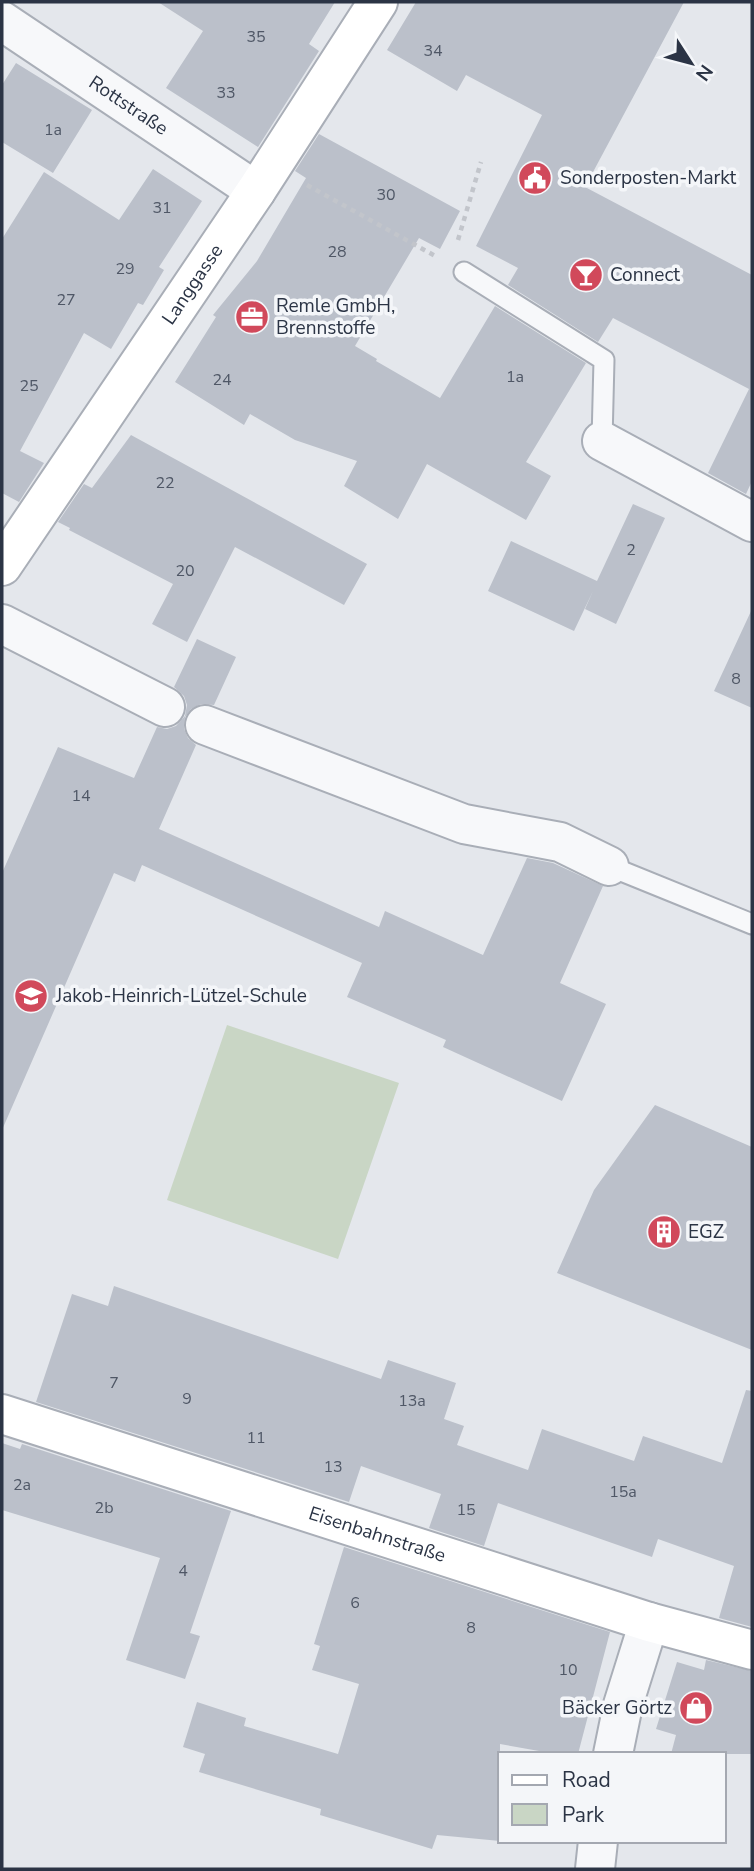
<svg xmlns="http://www.w3.org/2000/svg" width="754" height="1871" font-family="'Nunito Sans',sans-serif">
	<style>
		.green { fill: #c9d6c5 }
		.building { fill: #bbc0ca }
		.lines { fill: none; stroke-linecap: round; stroke-linejoin: round }
		.service-casing { stroke: #a9aeb7; stroke-width: 23 }
		.minor-casing { stroke: #a9aeb7; stroke-width: 42 }
		.secondary-casing { stroke: #a9aeb7; stroke-width: 42 }
		.path { stroke: #c2c5cb; stroke-width: 4.5; stroke-dasharray: 5 5; stroke-linecap: butt }
		.service { stroke: #f7f8fa; stroke-width: 19 }
		.minor { stroke: #f7f8fa; stroke-width: 38 }
		.secondary { stroke: #fff; stroke-width: 38 }
		.labels { text-anchor: middle; dominant-baseline: central; stroke-width: 7; stroke-linejoin: round; paint-order: stroke }
		.number-label { font-size: 16px; fill: #4f5766 }
		.street-label { font-size: 19px; fill: #2b3445; stroke: #f4f6f9 }
		.poi-label { font-size: 19px; fill: #2b3445; stroke: #f4f6f9; text-anchor: start }
	</style>
	<rect width="100%" height="100%" fill="#e4e7ec"/>
	<path class="green" d="M227,1025L399,1083L338,1259L167,1200Z"/>
	<path class="building" d="M158,2H335L309,44L319,51L258,147L166,88L203,31Z
		M416,2H684L585,187L752,275V481L746,494L708,473L749,389L613,318L598,342L508,285L518,268L476,246L542,115L466,75L457,91L387,50Z
		M16,63L92,110L53,173L2,142V85Z
		M319,134L460,211L440,249L419,238L355,346L377,359L376,361L440,398L495,306L586,363L526,462L551,476L526,520L427,464L398,519L344,486L357,461L295,440L250,414L244,425L175,382L216,317L213,315L257,261L306,178L295,171Z
		M153,169L202,201L159,267L164,270L143,305L138,303L111,349L84,333L20,451L44,463L19,502L2,493V239L44,172L119,220Z
		M131,435L367,564L344,605L235,547L187,642L152,624L173,584L69,530L70,528L58,522L84,484L92,488Z
		M633,504L665,518L616,624L585,609L593,591L574,631L488,591L511,541L597,581Z
		M752,609V708L714,691Z
		M197,639L236,657L214,705L201,704L191,709L185,717L184,729L188,738L196,745L159,829L379,927L385,911L483,955L527,858L553,863L603,886L560,983L606,1004L562,1101L443,1047L446,1040L347,997L362,963L142,865L135,882L114,873L2,1130V873L58,747L134,778L157,727L167,729L176,726L185,716L187,705L184,696L174,687Z
		M655,1105L752,1147V1350L557,1273L594,1190Z
		M114,1286L381,1379L388,1360L456,1383L444,1419L464,1426L457,1445L528,1470L542,1429L634,1461L643,1436L722,1463L746,1390L752,1391V1627L719,1618L734,1566L658,1539L652,1557L498,1503L484,1546L429,1528L441,1494L361,1466L349,1502L36,1402L72,1294L108,1306Z
		M2,1443L20,1449L22,1444L231,1511L190,1633L200,1636L185,1679L126,1660L160,1558L2,1510Z
		M344,1547L610,1632L578,1754H556L500,1744V1841L437,1835L432,1849L320,1815L321,1809L199,1772L205,1754L183,1747L197,1702L246,1718L244,1726L338,1754L359,1684L312,1670L320,1646L314,1644Z
		M706,1660L752,1671V1754H671L676,1735L656,1729L677,1662L704,1670Z"/>
	<g class="lines">
		<g class="service-casing">
			<path id="service" d="M464,272L604,360L602,441
				M609,866L752,924"/>
		</g>
		<g class="minor-casing">
			<g id="minor">
				<path id="s1" d="M2,21L256,191"/>
				<path d="M602,441L752,522"/>
				<path d="M2,624L165,707"/>
				<path d="M205,725L464,824L560,842L609,866"/>
				<path d="M613,1754L623,1705L649,1622"/>
				<path d="M595,1869L598,1841"/>
			</g>
		</g>
		<g class="secondary-casing">
			<g id="secondary">
				<path id="s2" d="M2,566L256,191L378,2"/>
				<path id="s3" d="M2,1414L649,1622L752,1650"/>
			</g>
		</g>
		<path class="path" d="M307,185L437,257
			M458,240L481,162"/>
		<use href="#service" class="service"/>
		<use href="#minor" class="minor"/>
		<use href="#secondary" class="secondary"/>
	</g>
	<defs>
		<g id="civic-disc" transform="scale(1.75)"><circle r="9.5" fill="#d1495b" stroke="#f4f6f9"/><path d="M-.6-6.5H3V-4.5H.6V-3L4-1V1h2V6H-6V1h2V-1L-.6-3ZM-1.2 2.5V6h2.4V2.5Z" fill="#fff"/></g>
		<g id="bar-disc" transform="scale(1.75)"><circle r="9.5" fill="#d1495b" stroke="#f4f6f9"/><path d="M-6-5H6L.8 .8V4.5H3.5V6h-7V4.5H-.8V.8Z" fill="#fff"/></g>
		<g id="office-disc" transform="scale(1.75)"><circle r="9.5" fill="#d1495b" stroke="#f4f6f9"/><path d="M-6-3h4V-5.5h4V-3h4V5H-6ZM-1-4.5V-3h2v-1.5ZM-6 0V1H6V0Z" fill="#fff"/></g>
		<g id="school-disc" transform="scale(1.75)"><circle r="9.5" fill="#d1495b" stroke="#f4f6f9"/><path d="M0-5L7-2L0 1L-7-2ZM-4 1L0 2.5L4 1V4Q0 6-4 4Z" fill="#fff"/></g>
		<g id="building-disc" transform="scale(1.75)"><circle r="9.5" fill="#d1495b" stroke="#f4f6f9"/><path d="M-4-6H4V6H1V3H-1V6H-4ZM-2.5-4.3h1.7v1.8h-1.7ZM.8-4.3h1.7v1.8H.8ZM-2.5-1h1.7V.8h-1.7ZM.8-1h1.7V.8H.8Z" fill="#fff"/></g>
		<g id="shop-disc" transform="scale(1.75)"><circle r="9.5" fill="#d1495b" stroke="#f4f6f9"/><path d="M-5-2.5h2.3a2.7 3.5 0 0 1 5.4 0H5L5.5 6h-11ZM-1.5-2.5h3a1.5 2.3 0 0 0-3 0Z" fill="#fff"/></g>
	</defs>
	<g fill-rule="evenodd">
		<use href="#civic-disc" x="535" y="178"/>
		<use href="#bar-disc" x="586" y="275"/>
		<use href="#office-disc" x="252" y="317"/>
		<use href="#school-disc" x="31" y="996"/>
		<use href="#building-disc" x="664" y="1232"/>
		<use href="#shop-disc" x="696" y="1708"/>
	</g>
	<g class="labels">
		<g class="number-label">
			<text x="256" y="37">35</text>
			<text x="433" y="51">34</text>
			<text x="226" y="93">33</text>
			<text x="53" y="130">1a</text>
			<text x="386" y="195">30</text>
			<text x="162" y="208">31</text>
			<text x="337" y="252">28</text>
			<text x="125" y="269">29</text>
			<text x="66" y="300">27</text>
			<text x="515" y="377">1a</text>
			<text x="222" y="380">24</text>
			<text x="29" y="386">25</text>
			<text x="165" y="483">22</text>
			<text x="631" y="550">2</text>
			<text x="185" y="571">20</text>
			<text x="736" y="679">8</text>
			<text x="81" y="796">14</text>
			<text x="114" y="1383">7</text>
			<text x="187" y="1399">9</text>
			<text x="412" y="1401">13a</text>
			<text x="256" y="1438">11</text>
			<text x="333" y="1467">13</text>
			<text x="22" y="1485">2a</text>
			<text x="623" y="1492">15a</text>
			<text x="104" y="1508">2b</text>
			<text x="466" y="1510">15</text>
			<text x="183" y="1571">4</text>
			<text x="355" y="1603">6</text>
			<text x="471" y="1628">8</text>
			<text x="568" y="1670">10</text>
		</g>
		<g class="street-label">
			<text stroke="none"><textPath href="#s1" startOffset="152">Rottstraße</textPath></text>
			<text stroke="none"><textPath href="#s2" startOffset="340">Langgasse</textPath></text>
			<text stroke="none"><textPath href="#s3" startOffset="394">Eisenbahnstraße</textPath></text>
		</g>
		<g class="poi-label">
			<text x="560" y="178">Sonderposten-Markt</text>
			<text x="610" y="275">Connect</text>
			<text x="276" y="306">Remle GmbH,<tspan x="276" dy="22">Brennstoffe</tspan></text>
			<text x="56" y="996">Jakob-Heinrich-Lützel-Schule</text>
			<text x="688" y="1232">EGZ</text>
			<text x="672" y="1708" text-anchor="end">Bäcker Görtz</text>
		</g>
	</g>
	<rect width="754" height="1871" fill="none" stroke="#2b3445" stroke-width="7"/>
	<rect x="498" y="1752" width="228" height="91" fill="#f4f6f9" stroke="#a4a8b1" stroke-width="2"/>
	<rect x="512" y="1775" width="35" height="10" fill="#ffffff" stroke="#a4a8b1" stroke-width="2"/>
	<text x="562" y="1787" font-size="21" fill="#2b3445">Road</text>
	<rect x="512" y="1804" width="35" height="21" fill="#c9d6c5" stroke="#a4a8b1" stroke-width="2"/>
	<text x="562" y="1822" font-size="21" fill="#2b3445">Park</text>
	<g transform="translate(691 63) rotate(126)" stroke="#f4f6f9" stroke-width="5" paint-order="stroke">
	<path d="M0-5L12 26L0 18L-12 26Z" fill="#2b3445"/>
	<text y="-10" font-size="19" font-weight="bold" text-anchor="middle" fill="#2b3445">N</text>
	</g>
</svg>
